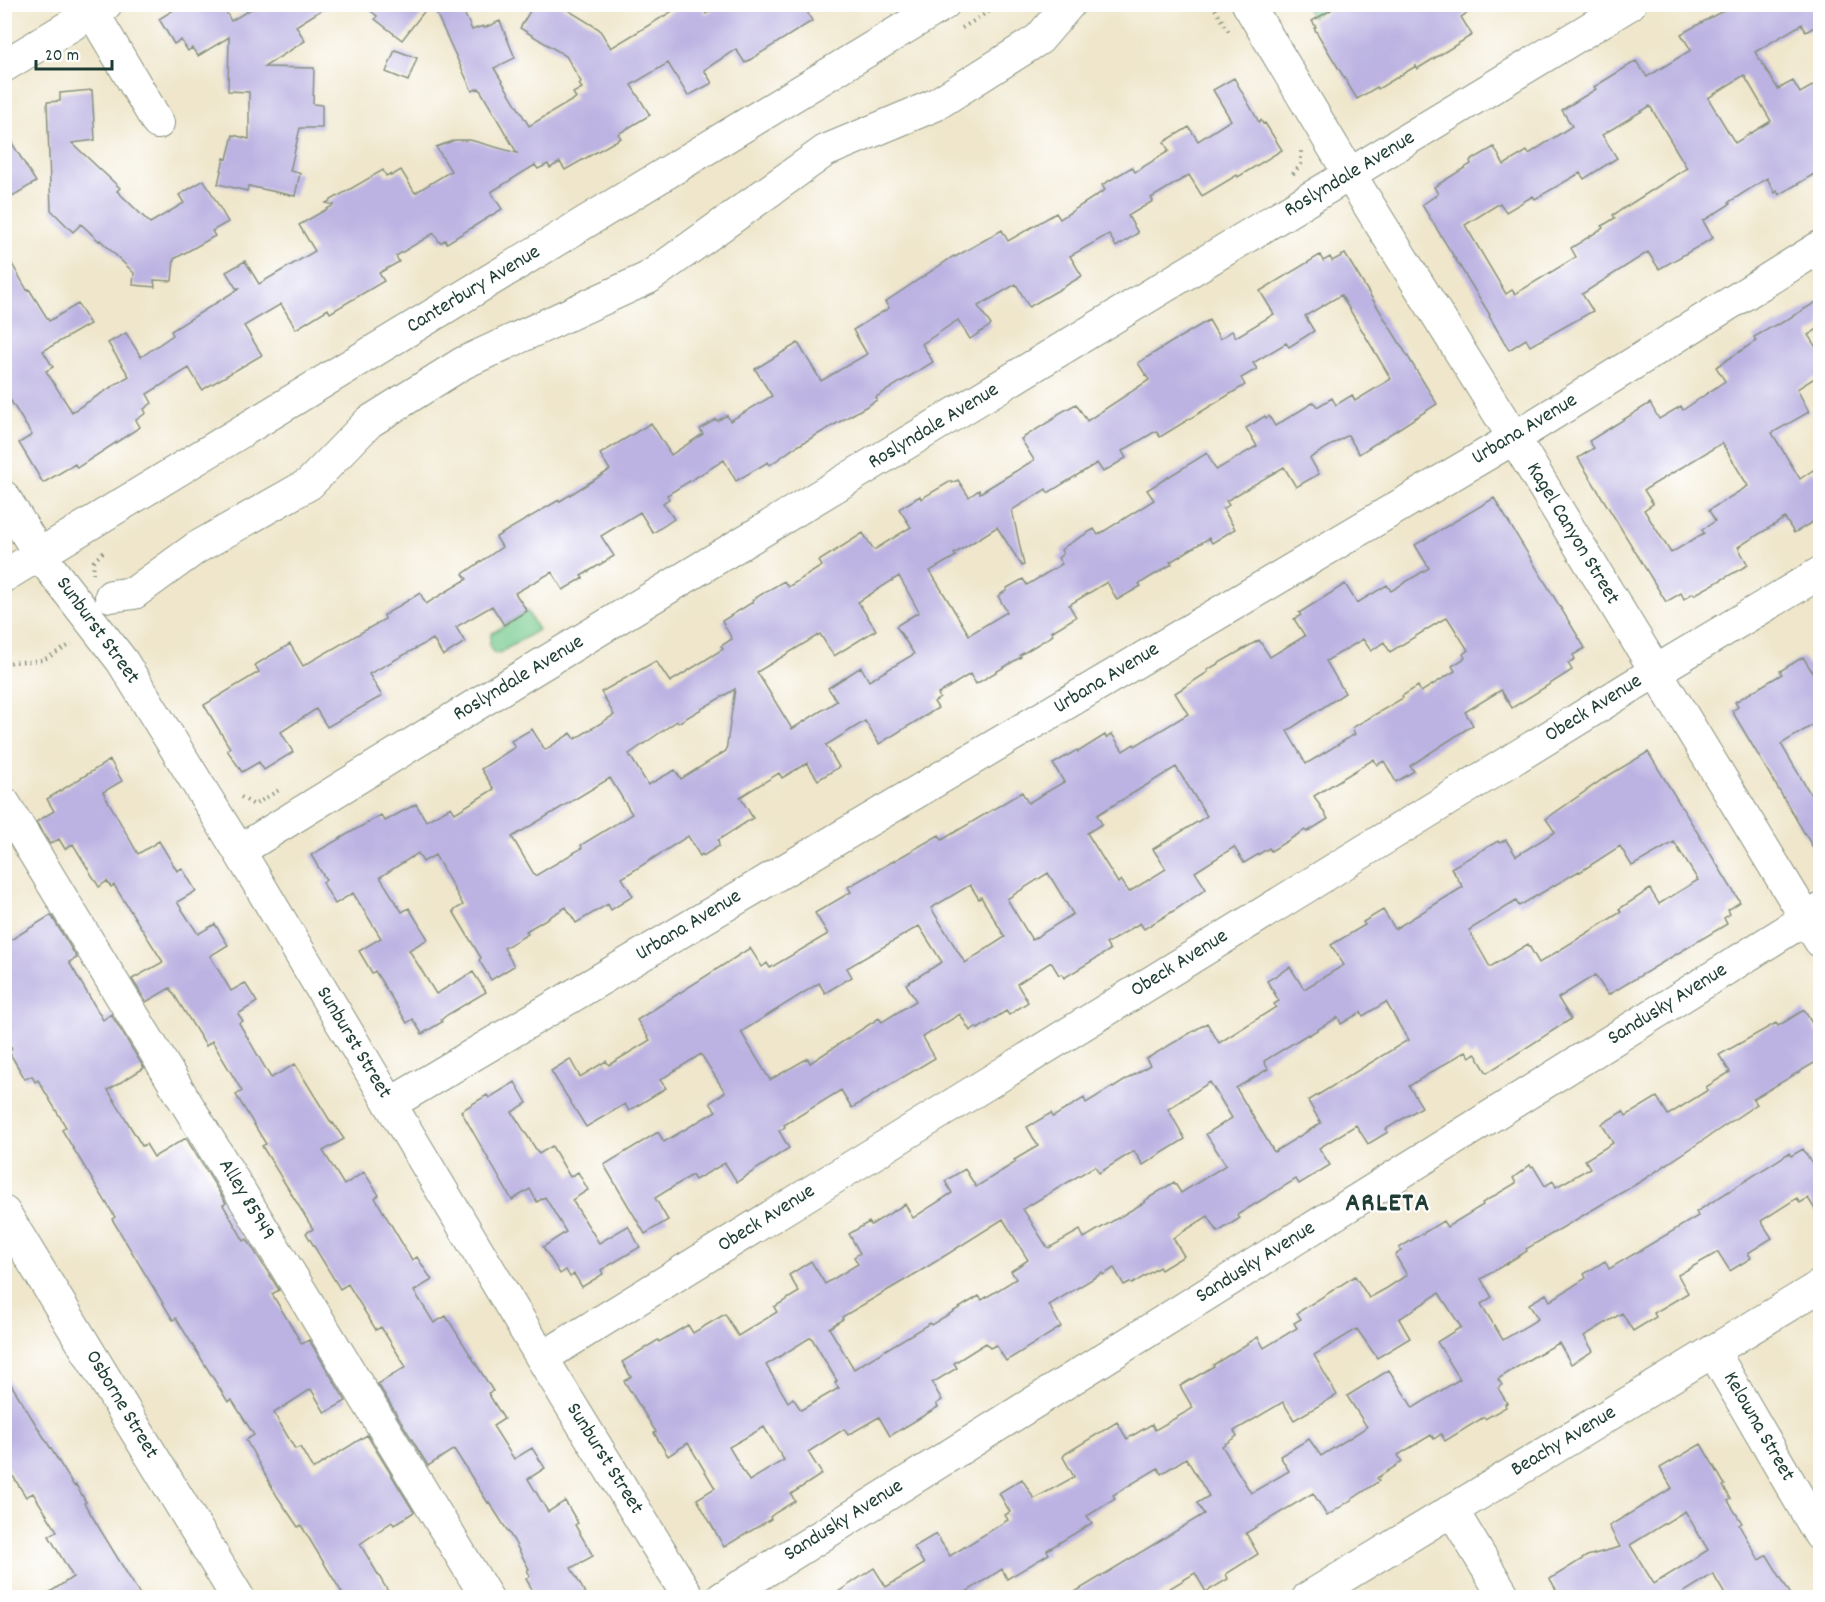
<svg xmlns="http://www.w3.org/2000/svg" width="1825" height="1602" font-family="Dekko,sans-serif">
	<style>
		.green { fill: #77cb8e; stroke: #4b8461; stroke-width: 1.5 }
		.building { fill: #bcb3e2; fill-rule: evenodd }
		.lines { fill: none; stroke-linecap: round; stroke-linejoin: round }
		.minor-casing { stroke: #879280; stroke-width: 34 }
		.major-casing { stroke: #879280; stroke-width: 35 }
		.path { stroke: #879280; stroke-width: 4; stroke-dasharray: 1.5 4.5; stroke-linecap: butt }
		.minor { stroke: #fff; stroke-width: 32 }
		.major { stroke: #fff; stroke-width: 33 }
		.labels { text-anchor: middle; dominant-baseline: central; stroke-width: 4.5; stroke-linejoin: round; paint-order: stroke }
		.street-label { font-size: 21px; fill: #1f3d34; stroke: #fff }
		.district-label { font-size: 27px; font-weight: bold; letter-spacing: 1.5px; fill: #1f3d34; stroke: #fff }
	</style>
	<rect width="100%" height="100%" fill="#fff"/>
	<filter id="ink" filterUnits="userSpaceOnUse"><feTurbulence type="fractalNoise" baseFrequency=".0167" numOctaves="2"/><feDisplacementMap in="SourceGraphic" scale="12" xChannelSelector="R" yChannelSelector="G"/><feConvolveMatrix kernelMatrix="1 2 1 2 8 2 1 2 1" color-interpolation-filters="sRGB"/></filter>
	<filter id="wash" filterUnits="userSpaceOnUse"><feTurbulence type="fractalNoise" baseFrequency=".008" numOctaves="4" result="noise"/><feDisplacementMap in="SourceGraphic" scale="24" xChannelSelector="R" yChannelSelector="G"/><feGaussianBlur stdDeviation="1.35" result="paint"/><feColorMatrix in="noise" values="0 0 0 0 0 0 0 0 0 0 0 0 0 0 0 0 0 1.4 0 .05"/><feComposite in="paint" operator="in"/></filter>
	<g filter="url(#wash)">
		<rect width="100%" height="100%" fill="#efe6cb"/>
		<path class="green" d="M1304,5H1332L1312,17Z
			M527,611L538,630L501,652L495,654C488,648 490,643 491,634Z"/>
		<g id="blocks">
			<path class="building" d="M183,4H222L231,21L258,5L331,4L296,26L305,41L264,67L314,68L313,104L322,105V128H300L290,171L300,173L295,196L248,186L247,191L218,184L224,158L227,159L233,135L249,139V92L228,91L229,37L198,56L192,48L188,51L181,40L174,44L159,19Z
				M362,4H430L402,40L375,19L377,16Z
				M432,4H460L472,30L483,26L484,28L500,21L515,58L494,68L529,126L576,98L573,93L582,88L579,84L581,82L566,56L520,28L534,4H558L599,29L611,48L684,4H700L706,14L720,4H803L812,21L745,63L736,49L704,70L712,83L688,96L668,63L631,85L650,115L618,134L621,138L565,170L560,162L550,168L548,164L538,169L535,165L491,192L502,209L447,243L445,240L440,243L434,233L396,256L399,262L379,273L384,281L330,313L328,309L296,329L281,304L244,326L262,355L202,390L189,368L147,394L152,403L144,409L146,413L136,420L140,427L77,468L75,464L43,483L19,443L32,435L4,390V250L27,290L29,289L49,321L78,304L90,324L43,351L53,367L46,371L72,412L129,376L108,343L126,333L141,357L173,335L171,331L240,288H236L226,272L245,261L259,284L315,251L299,225L334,205L326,203L383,170L386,176L390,174L391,176L401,170L415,193L451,171L436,147L447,143L455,140H470L517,153L479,88L472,91Z
				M1341,4H1482L1461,17L1472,35L1417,69L1416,66L1378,89L1377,87L1357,99L1314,28L1316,27L1312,21Z
				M1735,4H1821V23L1806,32L1802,24L1755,52L1778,89L1793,81L1800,93L1814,85L1821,96V170L1779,195L1777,191L1775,193L1767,178L1729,202L1730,204L1703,221L1713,238L1659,269L1648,252L1582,294L1593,311L1530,346L1526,339L1509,350L1489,316L1490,315L1422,205L1438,194L1434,187L1471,164L1470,161L1494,147L1504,165L1527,151L1529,154L1572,126L1562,110L1596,89L1594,87L1636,61L1647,77L1691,50L1681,34ZM1744,75L1771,121L1735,143L1708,98ZM1650,106L1687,168L1613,215L1615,218L1602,226L1603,228L1571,248L1576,257L1515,294L1512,290L1506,294L1465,225L1500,203L1506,212L1533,196L1535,199L1580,173L1584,179L1617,158L1602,135Z
				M395,50L417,58L408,81L386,72Z
				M1234,78L1259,122L1261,120L1263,124L1265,123L1282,150L1238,177L1237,175L1202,196L1189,175L1151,198L1153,201L1128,216L1138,233L1116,247L1109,234L1070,256L1082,276L1062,288L1029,307L1016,284L978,306L991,325L970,339L958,320L922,344L933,362L876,397L877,400L867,406L794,448L770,465L768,462L736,481L724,460L667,495L669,499L663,503L674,519L653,533L640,512L601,536L614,556L581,576L583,578L563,590L552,572L515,593L527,611L504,625L492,606L456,627L465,642L443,656L433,639L369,674L382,696L327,727L316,709L281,732L293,752L264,770L259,762L242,772L227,750L230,748L204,705L259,672L255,665L290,644L303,666L385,619L384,615L420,593L426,604L467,579L463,574L502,547L496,537L559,500L560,501L610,470L600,454L651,423L671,455L703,434L700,429L716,419L717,421L727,415L730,421L772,396L755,369L798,343L821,381L867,354L853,330L889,308L885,302L954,256L955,257L1002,230L1008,241L1056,213L1060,219L1105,190L1102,185L1132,167L1135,172L1169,151L1164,142L1189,127L1198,141L1231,120L1213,90Z
				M92,90L95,140L72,143L120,188L117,191L150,223L184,203L179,195L204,180L228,222L212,231L215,236L174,259L172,281L154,280L155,287L133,285L134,273L100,240L99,241L81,224L73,232L51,210L47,102L60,101V93Z
				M4,130L36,182L4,201Z
				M1345,254L1437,404L1359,454L1348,435L1310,458L1319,474L1296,487L1284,467L1226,501L1229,505L1223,509L1235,529L1212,543L1209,538L1170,562L1172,564L1139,584L1141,586L1117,600L1107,582L1069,605L1076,617L1051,632L1053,635L1020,655L1021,657L976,684L970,674L938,694L940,698L934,702L938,708L879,744L865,721L826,745L839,767L818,780L807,763L782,778L779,773L740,797L753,818L718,840L719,846L703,856L702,854L700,856L688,836L622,878L633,896L611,910L608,904L576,923L566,907L526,931L528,934L504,948L514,966L491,980L479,960L481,958L453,911L463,905L435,855L423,862L418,853L380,877L402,912L409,908L428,939L409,950L436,994L473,972L486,992L447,1015L441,1020L442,1022L422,1034L413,1019L407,1023L375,971L372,973L359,951L381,938L353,893L335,904L323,883L326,880L311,855L381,815L385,821L416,804L426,821L451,807L455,813L494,789L481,769L515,747L511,741L532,729L545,750L571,733L575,739L614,715L601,692L656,661L670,682L723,649L721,646L732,639L722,621L753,602L752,600L784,581L788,587L822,566L819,561L863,533L874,550L911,527L899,509L920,496L921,499L951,481L952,483L958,480L969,497L979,490L980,493L1034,460L1021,439L1055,418L1058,414L1076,404L1087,421L1149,380L1138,363L1170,343L1209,320L1220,339L1232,331L1236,337L1274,314L1260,291L1320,255L1323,261L1330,257L1332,261ZM1341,295L1391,379L1355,401L1352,395L1336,405L1332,398L1317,407L1314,402L1275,426L1269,416L1266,418L1265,416L1246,428L1257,446L1216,470L1207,453L1147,490L1154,500L1098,535L1094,529L1067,545L1061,550L1063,554L1058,558L1062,564L1027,585L1023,579L1007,588V590L998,596L1007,612L969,635L930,571L956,556L954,554L997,527L1022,566L1024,565L1012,510L1046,489L1048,493L1097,463L1103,472L1126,458L1122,451L1156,431L1160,437L1245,385L1241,378L1257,369L1253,363L1286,343L1289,347L1314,331L1305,316ZM899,576L919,612L896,626L914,654L869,681L861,667L828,688L837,701L792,729L757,672L820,634L834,656L876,630L858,602ZM735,689L726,751L681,779L675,770L648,785L629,754L677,721L678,723ZM610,778L632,814L581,845L582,848L535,876L512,837Z
				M1821,299V327L1808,335L1821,355V374L1797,389L1809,412L1772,433L1800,479L1813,470L1821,482V517L1794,533L1785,518L1738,547L1748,565L1694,595L1693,593L1684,599L1681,593L1666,602L1578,458L1594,448L1589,441L1650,403L1659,419L1681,406L1683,410L1725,381L1716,367L1756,341L1754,337L1777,324L1778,325ZM1722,443L1748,486L1709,510L1715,521L1702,530L1704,533L1671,553L1644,510L1653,504L1644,490Z
				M1494,498L1585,648L1573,655L1575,659L1568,663L1572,670L1512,708L1501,690L1465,712L1473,725L1410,766L1414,771L1396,782L1384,761L1377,765L1374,759L1314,796L1328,819L1307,832L1305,830L1271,851L1269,848L1244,863L1234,847L1195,872L1206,889L1175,910L1144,929L1140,923L1106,944L1110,950L1064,978L1062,974L1059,975L1051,962L1017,984L1028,1002L1009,1015L1006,1011L978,1029L976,1027L970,1031L960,1014L923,1037L935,1058L852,1108L841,1090L784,1125L785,1127L779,1131L789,1148L737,1182L725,1163L695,1180L692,1175L655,1198L668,1220L645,1234L604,1165L658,1132L664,1142L716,1111L710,1103L725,1092L701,1054L660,1080L666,1088L629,1111L625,1104L586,1127L551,1071L570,1059L580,1077L606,1061L609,1065L650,1040L637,1020L750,948L762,967L767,963L770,968L828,934L815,913L851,892L848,887L939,835L942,840L1022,792L1028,803L1064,782L1053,764L1077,750L1078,752L1105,735L1106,738L1112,734L1123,751L1134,744L1135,746L1188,714L1175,693L1208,672L1207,670L1259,640L1270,657L1305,636L1294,619L1301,615L1299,613L1345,584L1357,603L1387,585L1391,591L1429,568L1415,545ZM1447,617L1468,650L1463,654L1465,658L1452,666L1455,671L1421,692L1418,686L1402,696L1403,698L1352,728L1355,734L1306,764L1287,731L1345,693L1326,661L1363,639L1371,651L1384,642L1390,652ZM1176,767L1207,816L1153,849L1166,869L1129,892L1121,880L1118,883L1087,833L1102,824L1097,815ZM1048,873L1073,914L1032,940L1007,899ZM970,885L979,899L981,897L1005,937L965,963L931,908ZM919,926L942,962L906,984L916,1001L882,1022L879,1018L810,1063L808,1058L770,1080L741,1032L819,983L825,993L852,977L847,968Z
				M1803,657L1813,673L1821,669V720L1781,744L1821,812V861L1732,711L1738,707L1735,702L1782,674L1780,671Z
				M1648,752L1740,902L1728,910L1730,914L1724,918L1727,924L1608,995L1595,975L1558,998L1571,1019L1487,1073L1475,1053L1470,1057L1466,1051L1409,1086L1422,1107L1386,1129L1388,1132L1368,1144L1356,1125L1319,1148L1330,1165L1299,1184L1296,1179L1237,1215L1240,1218L1218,1232L1208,1216L1173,1238L1184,1256L1161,1270L1159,1267L1132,1284L1130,1282L1124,1285L1114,1268L1103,1275L1102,1273L1049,1305L1061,1327L1006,1361L996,1345L990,1348L986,1343L954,1363L957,1368L932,1383L942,1400L936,1404L938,1407L890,1436L879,1417L848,1435L844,1429L808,1452L822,1474L791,1494L795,1501L775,1513L770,1517L771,1519L724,1547L697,1499L715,1488L688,1443L668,1456L654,1433L656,1432L624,1381L631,1377L622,1362L658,1340L659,1342L688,1325L693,1333L725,1314L738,1336L777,1312L774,1307L799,1292L789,1275L811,1261L825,1284L858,1264L854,1257L860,1253L849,1234L869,1222L871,1225L905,1204L913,1218L952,1193L945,1181L965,1169L976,1187L1016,1162L1014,1160L1038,1146L1027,1127L1051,1113L1053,1117L1084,1098L1086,1103L1112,1087L1113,1088L1150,1065L1146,1059L1207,1023L1219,1043L1276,1007L1274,1004L1279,1001L1267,981L1290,967L1304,989L1344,965L1331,945L1365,925L1363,922L1383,910L1395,929L1463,887L1451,868L1498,841L1499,843L1506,840L1516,856L1555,832L1546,819L1603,779ZM1674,842L1698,880L1659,904L1650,889L1619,909L1621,912L1539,963L1528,944L1490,967L1469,930L1516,901L1519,906L1579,871L1580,872L1620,846L1632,866ZM1386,1002L1408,1040L1308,1101L1321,1123L1274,1152L1236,1088L1268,1069L1264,1061L1308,1034L1309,1035L1338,1017L1341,1024L1361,1012L1363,1016ZM1210,1082L1232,1118L1206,1134L1226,1165L1181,1193L1174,1182L1144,1201L1145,1202L1084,1238L1080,1230L1049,1248L1047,1247L1023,1209L1095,1166L1099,1173L1134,1151L1143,1165L1185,1139L1168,1109ZM1003,1219L1028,1260L1011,1271L1016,1279L982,1300L979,1296L931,1325L930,1323L854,1369L829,1328L843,1319L842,1317L927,1267ZM811,1337L837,1381L835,1383L839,1388L801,1410L793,1398L788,1402L766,1365ZM764,1427L784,1460L749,1481L729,1447Z
				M110,760L122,781L103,792L138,854L159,841L177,871L182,868L196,891L177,902L198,934L215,924L228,945L210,956L231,991L245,983L257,1002L238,1014L243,1021L239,1023L271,1078L295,1064L332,1124L333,1123L344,1139L323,1151L344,1185L364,1172L379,1195L375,1198L412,1260L417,1257L432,1280L414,1291L434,1323L446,1316L493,1391L488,1393L504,1419L493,1426L514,1459L532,1448L545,1468L528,1479L548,1512L565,1501L578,1523L575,1525L593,1556L571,1568L588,1598H537L526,1579L530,1576L527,1570L529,1569L514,1541L489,1502L488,1503L454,1449L428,1466L378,1384L406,1367L381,1327L376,1330L348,1284L340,1289L306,1233L313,1229L262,1146L266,1144L236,1095L242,1091L212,1041L206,1046L170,988L146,1002L132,979L163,962L114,885L111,887L107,881L99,887L73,844L65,849L59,839L50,844L36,822L54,811L47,799Z
				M51,915L77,958L69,962L103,1020L111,1014L144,1068L108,1090L142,1146L146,1144L154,1157L186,1138L226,1203L223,1205L244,1241L247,1239L279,1290L272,1294L302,1344L309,1340L346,1401L325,1413L311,1389L274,1413L295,1449L300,1447L313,1469L367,1435L414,1512L394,1525L392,1522L360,1544L392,1598H345L301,1525L298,1527L277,1496L246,1440L254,1435L232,1400L228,1402L176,1318L173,1320L112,1219L115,1217L62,1130L66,1127L38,1080L35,1082L32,1076L25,1079L9,1052L12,1049L4,1037V944Z
				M1804,1010L1821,1038V1059L1753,1099L1757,1104L1699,1143L1643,1180L1526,1249L1527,1251L1481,1279L1492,1297L1481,1304L1503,1340L1538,1319L1529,1304L1546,1294L1550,1301L1586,1278L1584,1274L1605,1261L1609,1269L1698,1216L1696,1212L1789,1153L1791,1156L1803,1149L1821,1177V1219L1808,1198L1800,1203L1797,1198L1761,1221L1772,1238L1748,1253L1751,1258L1730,1271L1718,1252L1678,1275L1688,1293L1654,1313L1656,1317L1633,1331L1622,1313L1584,1336L1593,1351L1571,1364L1559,1343L1533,1357L1498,1379L1502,1385L1498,1388L1507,1403L1505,1404L1506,1407L1485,1419L1484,1417L1445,1441L1441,1434L1434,1439L1431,1435L1398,1455L1402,1462L1377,1478L1379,1481L1327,1516L1313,1493L1246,1533L1258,1554L1226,1574L1228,1579L1206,1592L1195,1573L1154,1598H1065L1204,1514L1197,1503L1209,1496L1186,1458L1161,1474L1158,1468L1113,1495L1115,1499L1087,1516L1092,1523L1047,1550L1049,1554L1007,1579L1002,1569L957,1598H829L874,1568L886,1587L924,1564L914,1547L936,1534L950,1556L1008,1520L1005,1515L1010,1512L999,1493L1022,1479L1034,1499L1074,1477L1063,1457L1065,1454L1117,1422L1127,1439L1152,1424L1155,1430L1193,1408L1180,1386L1214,1366L1213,1365L1258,1337L1264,1348L1297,1328L1294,1323L1301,1319L1297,1313L1355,1276L1369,1298L1387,1288L1407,1275L1395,1255L1401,1251L1399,1248L1443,1221L1447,1227L1483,1205L1482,1203L1516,1183L1513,1178L1530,1165L1531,1167L1533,1166L1545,1186L1553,1181L1556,1187L1590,1168L1585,1160L1613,1143L1602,1124L1623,1111L1626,1116L1657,1097L1668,1115L1708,1090L1706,1087L1730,1072L1719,1055L1776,1023L1778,1026ZM1439,1293L1461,1327L1437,1342L1460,1379L1413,1408L1389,1370L1347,1396L1367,1427L1321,1456L1309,1439L1280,1456L1289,1471L1251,1493L1222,1446L1237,1436L1234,1431L1283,1402L1294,1420L1337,1395L1314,1355L1357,1329L1377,1358L1410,1338L1399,1319Z
				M515,1082L527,1103L512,1112L539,1154L552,1146L570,1177L578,1172L588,1190L572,1200L599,1243L628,1226L640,1247L601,1270L603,1274L582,1287L574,1274L570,1277L566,1270L560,1274L543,1247L566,1232L545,1197L537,1202L530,1189L512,1200L461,1111L487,1095L489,1098Z
				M4,1373L74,1486L76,1485L86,1502L84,1503L142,1598H41L73,1577L49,1536L57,1531L33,1493L26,1497L4,1462Z
				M1701,1444L1725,1485L1723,1486L1731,1499L1728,1501L1742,1523L1739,1525L1759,1560L1767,1555L1793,1598H1727L1713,1574L1675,1598H1561L1550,1579L1587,1556L1620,1547L1609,1526L1672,1488L1660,1468ZM1685,1511L1708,1550L1654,1584L1630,1545Z"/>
		</g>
	</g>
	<g filter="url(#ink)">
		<use href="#blocks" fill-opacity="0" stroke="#879280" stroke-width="1.5"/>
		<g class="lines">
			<g class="minor-casing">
				<path id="minor" d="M1248,4L1350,175L1514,438L1820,941
					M93,13L158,123
					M4,66L106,4
					M4,497L39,554L122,661L239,851L542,1358L689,1598
					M4,576L944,4
					M111,596L134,593L196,548L309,484L369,422L463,363L648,278L825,151L935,105L1039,39L1069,4
					M4,803L487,1598
					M239,851L503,688L1630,4
					M390,1104L1514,438L1820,247
					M1713,1351L1820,1535
					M542,1358L1656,671L1820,573
					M1452,1510L1505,1598
					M722,1598L1820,910
					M1308,1598L1820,1286"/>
			</g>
			<g class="major-casing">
				<path id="major" d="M4,1213L238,1598"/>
			</g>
			<path class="path" d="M1212,4L1229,32
				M962,28L1001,4
				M1293,174L1301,164V151
				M93,574L94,561L105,550
				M4,663L43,660L72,644
				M241,797L254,805L279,790"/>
			<use href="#minor" class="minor"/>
			<use href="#major" class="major"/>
		</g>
	</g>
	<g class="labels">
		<g class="street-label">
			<text transform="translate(1350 175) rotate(-31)">Roslyndale Avenue</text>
			<text transform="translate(474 290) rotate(-31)">Canterbury Avenue</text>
			<text transform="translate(934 427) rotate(-31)">Roslyndale Avenue</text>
			<text transform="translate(1525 430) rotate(-31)">Urbana Avenue</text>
			<text transform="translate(1572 534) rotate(59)">Kagel Canyon Street</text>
			<text transform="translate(97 631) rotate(54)">Sunburst Street</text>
			<text transform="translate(519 679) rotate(-31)">Roslyndale Avenue</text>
			<text transform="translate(1107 679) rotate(-31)">Urbana Avenue</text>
			<text transform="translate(1594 709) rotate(-32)">Obeck Avenue</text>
			<text transform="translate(689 926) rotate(-31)">Urbana Avenue</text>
			<text transform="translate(1180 964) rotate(-32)">Obeck Avenue</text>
			<text transform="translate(1668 1005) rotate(-32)">Sandusky Avenue</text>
			<text transform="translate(353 1043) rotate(59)">Sunburst Street</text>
			<text transform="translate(246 1200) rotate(59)">Alley 85949</text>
			<text transform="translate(767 1219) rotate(-32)">Obeck Avenue</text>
			<text transform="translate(1256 1263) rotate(-32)">Sandusky Avenue</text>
			<text transform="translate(121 1405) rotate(59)">Osborne Street</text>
			<text transform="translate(1758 1427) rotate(60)">Kelowna Street</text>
			<text transform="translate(1564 1442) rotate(-31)">Beachy Avenue</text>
			<text transform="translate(604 1459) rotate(58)">Sunburst Street</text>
			<text transform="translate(844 1521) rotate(-32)">Sandusky Avenue</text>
		</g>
		<g class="district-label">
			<text x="1388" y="1204">ARLETA</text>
		</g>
	</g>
	<rect width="1825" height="1602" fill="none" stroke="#fff" stroke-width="24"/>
	<path d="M36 60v9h76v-9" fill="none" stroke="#1f3d34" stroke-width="3"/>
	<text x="45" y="60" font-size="18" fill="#1f3d34" stroke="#ffffff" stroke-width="4.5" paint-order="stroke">20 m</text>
</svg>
